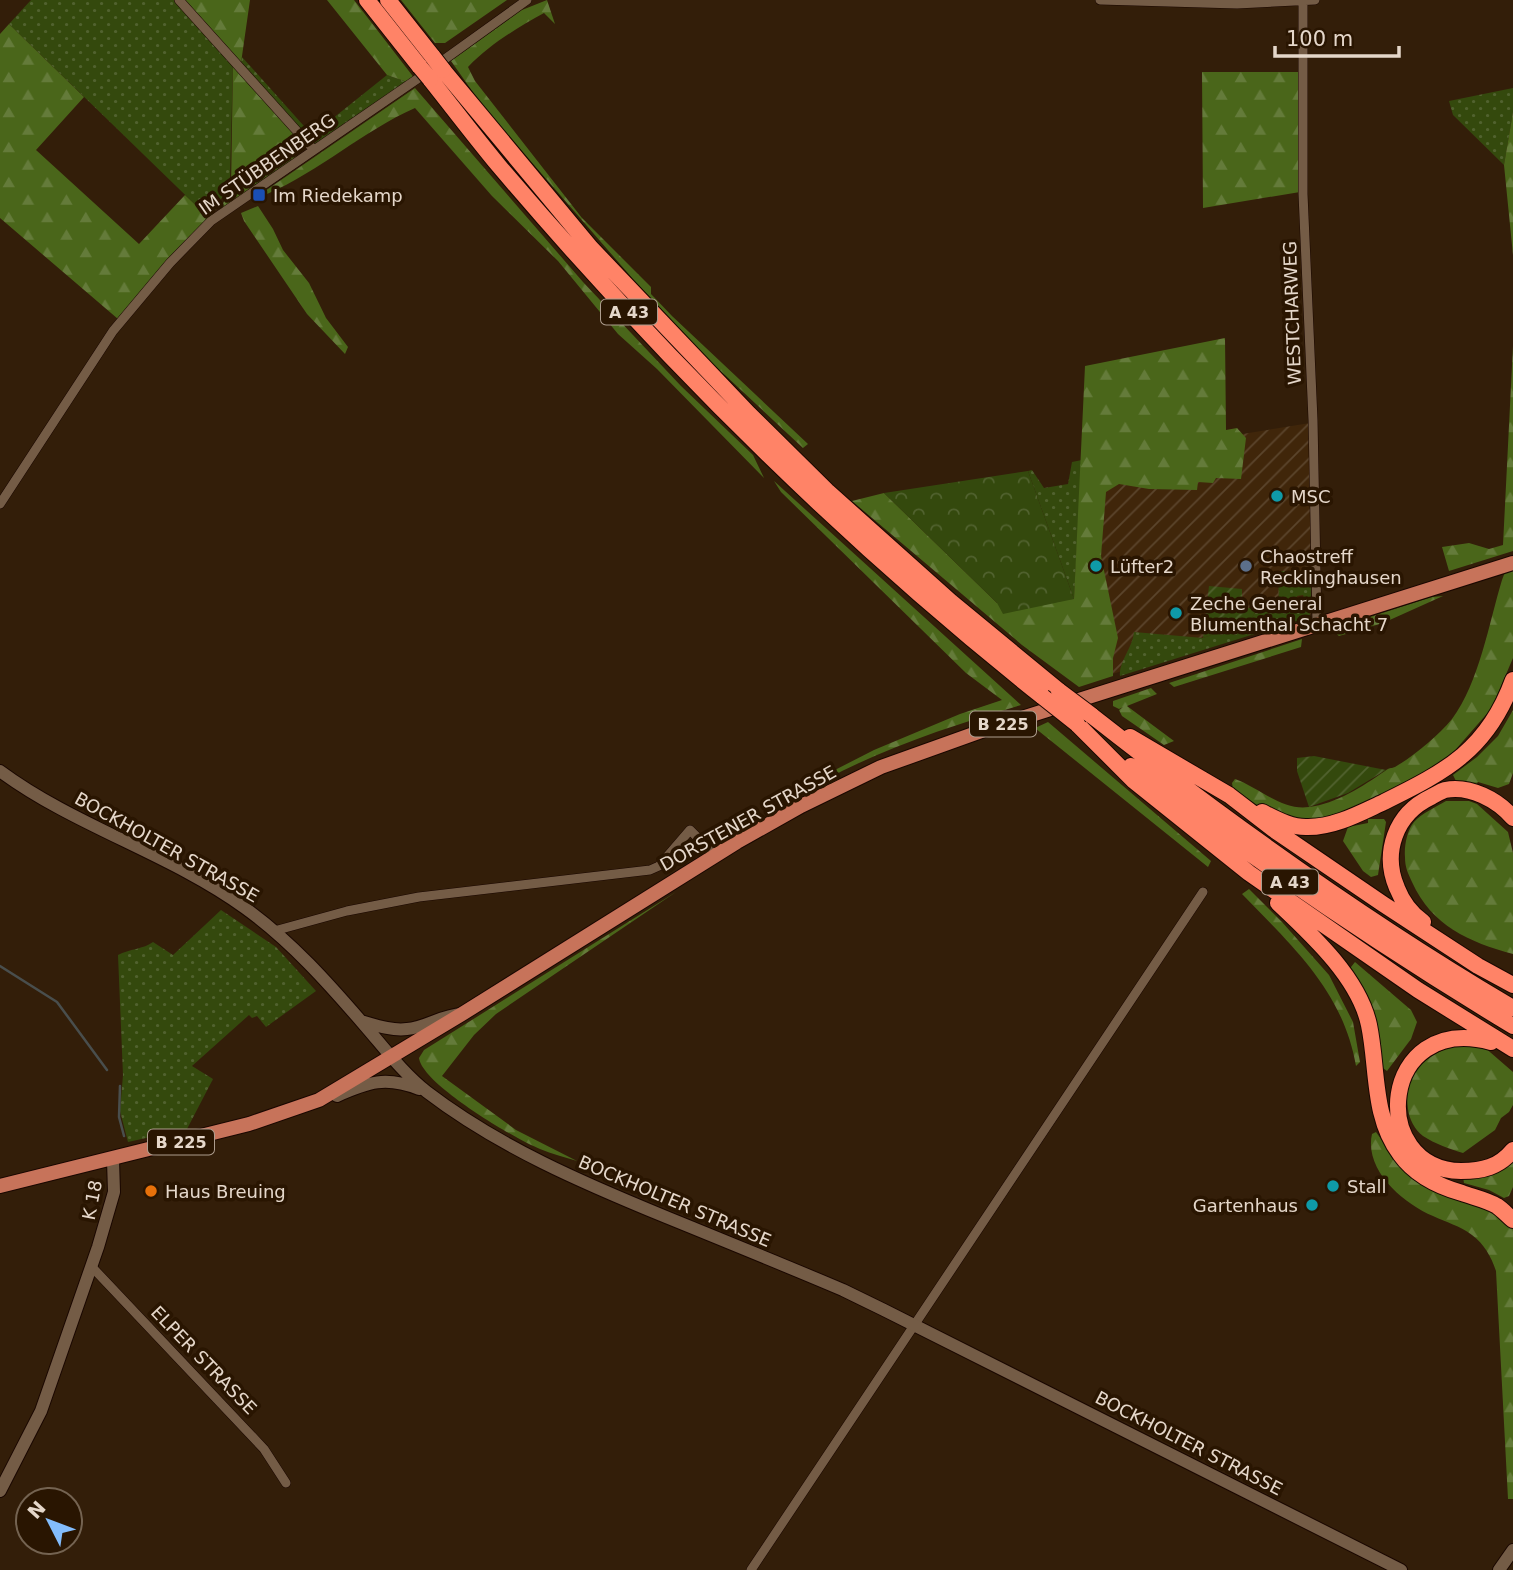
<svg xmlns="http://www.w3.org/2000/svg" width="1513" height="1570" font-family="'DejaVu Sans',sans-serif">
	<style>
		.industrial { fill: url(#industrial-furrows) }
		.grass { fill: url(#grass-dots) }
		.forest { fill: url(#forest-firs) }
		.park { fill: url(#park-crowns) }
		.garden { fill: url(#garden-furrows) }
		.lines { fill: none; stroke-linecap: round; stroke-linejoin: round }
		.stream { stroke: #494e4d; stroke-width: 2.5 }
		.street-casing { stroke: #1a0700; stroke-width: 10 }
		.secondary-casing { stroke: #1a0700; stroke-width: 14 }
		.primary-casing { stroke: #1a0700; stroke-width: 16 }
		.highway-casing { stroke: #1a0700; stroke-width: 18 }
		.street { stroke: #745c46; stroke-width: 9 }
		.secondary { stroke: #745c46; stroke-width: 12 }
		.primary { stroke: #c7735a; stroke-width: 14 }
		.highway { stroke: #ff8367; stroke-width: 16 }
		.highway-bridge-casing { stroke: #1a0700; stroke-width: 18; stroke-linecap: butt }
		.highway-bridge { stroke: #ff8367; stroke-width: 16 }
		.transit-dot { fill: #1a4fb4; stroke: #291501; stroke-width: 2.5 }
		.culture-dot { fill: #0f9aa8; stroke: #291501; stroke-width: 2.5 }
		.service-dot { fill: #5c6f8a; stroke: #291501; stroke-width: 2.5 }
		.food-dot { fill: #e8710a; stroke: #291501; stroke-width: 2.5 }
		.labels { text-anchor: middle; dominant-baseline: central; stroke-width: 7; stroke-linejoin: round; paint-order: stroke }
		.shield { fill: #291501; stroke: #ad9d8e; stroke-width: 2 }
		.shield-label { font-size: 16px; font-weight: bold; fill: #e5d7ca }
		.street-label { font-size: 18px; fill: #e5d7ca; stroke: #291501 }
		.poi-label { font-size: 18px; fill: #e5d7ca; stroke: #291501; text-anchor: start }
	</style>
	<defs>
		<pattern id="industrial-furrows" width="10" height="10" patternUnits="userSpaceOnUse" patternTransform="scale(1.75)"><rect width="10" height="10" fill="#40260a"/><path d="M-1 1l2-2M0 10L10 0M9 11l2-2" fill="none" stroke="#5b452c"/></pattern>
		<pattern id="grass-dots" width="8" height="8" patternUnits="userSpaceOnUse" patternTransform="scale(1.75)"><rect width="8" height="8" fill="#34490d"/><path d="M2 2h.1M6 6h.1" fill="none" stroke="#51622f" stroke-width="1.8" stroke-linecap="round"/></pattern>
		<pattern id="forest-firs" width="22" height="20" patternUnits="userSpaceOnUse" patternTransform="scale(1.75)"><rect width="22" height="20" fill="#4a661a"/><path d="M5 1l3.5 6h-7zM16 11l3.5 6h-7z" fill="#647b3a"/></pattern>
		<pattern id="park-crowns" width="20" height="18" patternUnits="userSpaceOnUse" patternTransform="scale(1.75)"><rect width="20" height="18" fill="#34490d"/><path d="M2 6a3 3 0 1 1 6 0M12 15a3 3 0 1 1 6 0" fill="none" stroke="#51622f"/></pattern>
		<pattern id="garden-furrows" width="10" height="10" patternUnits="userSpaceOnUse" patternTransform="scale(1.75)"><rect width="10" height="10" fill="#34490d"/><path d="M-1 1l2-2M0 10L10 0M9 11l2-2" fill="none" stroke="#51622f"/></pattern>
	</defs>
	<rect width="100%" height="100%" fill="#331e09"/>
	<path class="industrial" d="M1310,423L1311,614L1089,681L1082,460Z"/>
	<path class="grass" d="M31,0H176L233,62L230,179L229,185L210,219L9,24Z
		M242,57L312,135L387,75L410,83L315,147L241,63Z
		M1513,88V112L1504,165L1453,115L1449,101Z
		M1082,460L1074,599L1028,471L1032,470L1044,488L1068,484L1072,462Z
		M1278,571L1311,572V598L1305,600L1303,595L1297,596V602L1312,605L1309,617L1120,676C1118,663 1133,647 1134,632L1203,638L1249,622L1258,608L1279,605Z
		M221,910L276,947L316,991L266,1027L257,1016L252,1018L249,1015L192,1066L213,1079L187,1129L128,1142L120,1111L123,1075L118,955C129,949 144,949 153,942L173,955Z"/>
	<path class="forest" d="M181,0H250L241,63Z
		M327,0H354L415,79L410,83L387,75Z
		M401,0H507L445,43H435Z
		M547,0L555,24L544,13C517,28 490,44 468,67L475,81L582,218L651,287V294L672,316L808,444L803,448L711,362L633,279L482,105L451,61L522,10Z
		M9,24L84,97L36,150L139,244L185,195L210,219L173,254L118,319L0,218V34Z
		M233,62L300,140L299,150L294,159L216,216L231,189Z
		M1202,72H1299L1300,192L1203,208Z
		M415,88L583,282L681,386L753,455L764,478L657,369L618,334L558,261L492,196L415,108C363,131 320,171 267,194L265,191Z
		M1513,112V255L1504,165Z
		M258,206L273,229L283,250L309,283L326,318L348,347L345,354L307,314L244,221L241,213Z
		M1225,338L1226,430L1237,428L1246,438L1241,479L1216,478L1213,483L1198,482L1197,490L1149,489L1119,484L1106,492L1101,556L1118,638L1113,658V676L1079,687L1022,645L852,501L884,493L997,603L1074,599L1085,366Z
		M1513,346V551L1449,571L1442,547L1469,543L1489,549L1503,545Z
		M774,481L1021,705C943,728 858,756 790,801L784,796L874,750L960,714L1002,700L966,673L781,492Z
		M1513,571V658L1491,709L1450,756L1424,774L1361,806L1323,819L1299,820L1274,813L1257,805L1233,789L1232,783L1235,779C1258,787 1282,811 1309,807C1336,804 1363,786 1385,771C1390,767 1390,769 1395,767C1414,756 1438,736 1452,719C1479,683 1489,623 1502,580L1505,572Z
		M1443,596L1383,623L1339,636L1333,631L1339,627L1432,597Z
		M1302,639L1301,647L1174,687L1169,683Z
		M1151,688L1157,694L1127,706L1174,741L1164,745L1122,716L1119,710L1123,707L1119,709L1113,706V701Z
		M1513,710V773L1509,784L1498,788L1478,782L1475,786L1458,785L1453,775L1477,757L1498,736Z
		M1048,722L1211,861L1208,867L1035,728Z
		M1446,801H1469L1477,804L1508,832L1513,853V954C1469,942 1432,926 1412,882C1408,873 1405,868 1405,857C1404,847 1407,830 1414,822C1422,813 1436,807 1446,801Z
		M1368,819H1384L1386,822L1378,875L1371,877L1363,871L1343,841L1348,827L1368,823Z
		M1249,889L1282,922L1329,975L1353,1022L1360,1062L1356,1066C1343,991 1293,947 1242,894Z
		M676,892L496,1014L474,1035L442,1076L516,1130L577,1161C565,1157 552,1154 540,1149C515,1139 422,1084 419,1058L424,1050Z
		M1355,962L1411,1010L1417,1022L1411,1039L1387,1071L1383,1068L1374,1021L1351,970V967Z
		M1464,1042L1483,1046L1513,1072V1105L1509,1112L1501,1118L1495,1130L1463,1153C1450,1149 1435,1144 1423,1136C1415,1130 1409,1119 1408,1109C1402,1068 1431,1053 1464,1042Z
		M1376,1132L1393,1156L1498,1213L1513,1229V1499H1508L1496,1271C1491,1256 1484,1244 1472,1235C1460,1226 1446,1222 1433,1216C1403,1203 1364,1170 1372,1134Z
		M1513,1162V1187L1509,1196L1504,1198L1489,1190L1464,1183L1463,1177L1493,1174Z"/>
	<path class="park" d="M1028,471L1074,599L1003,614L997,603L884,493Z"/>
	<path class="garden" d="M1209,586L1242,589V608H1258L1249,622L1203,638Z
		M1314,756L1386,770L1348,793L1309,807L1297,771V758Z"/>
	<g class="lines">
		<path class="stream" d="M0,966L57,1002L107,1070
			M120,1086L119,1117L124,1136"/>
		<g class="street-casing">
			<path id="street" d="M179,0L314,150
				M1100,0L1237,4L1315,0
				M1303,0V194L1313,420L1317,625
				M438,64L527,0
				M0,504L113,331L170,263L211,221L426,73
				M274,931L347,911L419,897L650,870L659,866L690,830L716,856
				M91,1266L264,1449L286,1483
				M751,1570L1203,892"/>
		</g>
		<g class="secondary-casing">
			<path id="secondary" d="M0,771C74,826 171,854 245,908C291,941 329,984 366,1027C385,1049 404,1074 427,1092C499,1147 583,1183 666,1217C725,1241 784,1265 843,1290L884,1310L1401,1570
				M361,1021C375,1025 392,1031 407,1029C425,1028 441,1015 462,1014
				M337,1096C368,1082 386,1076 419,1089
				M0,1491L41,1411L98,1247L114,1192L113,1160
				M1499,1570L1513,1550"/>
		</g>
		<g class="primary-casing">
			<path id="primary" d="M0,1186L249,1124L319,1100L462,1014L737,842L801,806L881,767L990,728L1513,563"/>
		</g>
		<g class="highway-casing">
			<path id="highway" d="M367,0L420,67
				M388,0L433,57
				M443,70L591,248L749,414L827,491L951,602L1059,691
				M430,79C453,108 475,137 499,166C663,359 844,539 1043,697
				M1091,715C1226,821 1365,921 1513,1008
				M1077,724L1134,781L1249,873L1418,990L1513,1049
				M1130,737L1229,795L1273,829L1383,904L1478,966L1513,985
				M1131,766C1254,860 1381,946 1513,1026
				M1262,812C1276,819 1292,828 1308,827C1335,827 1360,813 1384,802C1447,771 1488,749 1513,680
				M1278,903C1312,935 1359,978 1369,1025C1378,1068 1372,1117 1400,1154C1415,1175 1437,1186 1462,1193C1473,1197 1487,1200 1497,1206C1503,1210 1508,1216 1513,1220
				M1423,922C1412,914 1402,901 1397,888C1382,853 1395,814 1431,797C1435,795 1441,791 1445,790C1470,785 1498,800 1513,818
				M1491,1042C1379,1012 1367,1169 1461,1171C1483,1171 1499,1167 1513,1150"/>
		</g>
		<use href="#street" class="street"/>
		<use href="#secondary" class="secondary"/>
		<use href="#primary" class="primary"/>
		<use href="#highway" class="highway"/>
		<g class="highway-bridge-casing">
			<path id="highway-bridge" d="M433,57L443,70
				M420,67L430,79
				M1059,691L1091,715
				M1043,697L1077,724"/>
		</g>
		<use href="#highway-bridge" class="highway-bridge"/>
	</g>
	<rect class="transit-dot" x="252" y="188" width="14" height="14" rx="3.5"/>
	<g class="culture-dot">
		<circle cx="1277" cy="496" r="7"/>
		<circle cx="1096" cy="566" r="7"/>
		<circle cx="1176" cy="613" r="7"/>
		<circle cx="1333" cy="1186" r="7"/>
		<circle cx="1312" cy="1205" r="7"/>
	</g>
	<circle class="service-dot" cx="1246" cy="566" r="7"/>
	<circle class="food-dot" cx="151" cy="1191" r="7"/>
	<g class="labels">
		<g class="shield">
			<rect x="601" y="299.5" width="56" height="25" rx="5"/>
			<rect x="970" y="711.5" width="66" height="25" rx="5"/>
			<rect x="1262" y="869.5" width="56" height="25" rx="5"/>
			<rect x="148" y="1129.5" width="66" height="25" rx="5"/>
		</g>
		<g class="shield-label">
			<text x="629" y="312">A 43</text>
			<text x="1003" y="724">B 225</text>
			<text x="1290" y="882">A 43</text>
			<text x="181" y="1142">B 225</text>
		</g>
		<g class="street-label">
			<text transform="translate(267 164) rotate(-35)">IM STÜBBENBERG</text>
			<text transform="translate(1292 313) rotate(-92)">WESTCHARWEG</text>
			<text transform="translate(748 818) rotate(-29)">DORSTENER STRASSE</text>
			<text transform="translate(167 847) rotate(29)">BOCKHOLTER STRASSE</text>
			<text transform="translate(92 1200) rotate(-79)">K 18</text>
			<text transform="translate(675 1201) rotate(23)">BOCKHOLTER STRASSE</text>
			<text transform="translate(204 1360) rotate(46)">ELPER STRASSE</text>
			<text transform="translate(1189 1443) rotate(27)">BOCKHOLTER STRASSE</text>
		</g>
		<g class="poi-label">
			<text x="273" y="195">Im Riedekamp</text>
			<text x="1291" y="496">MSC</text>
			<text x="1260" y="556">Chaostreff<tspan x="1260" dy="21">Recklinghausen</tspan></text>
			<text x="1110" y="566">Lüfter2</text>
			<text x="1190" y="603">Zeche General<tspan x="1190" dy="21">Blumenthal Schacht 7</tspan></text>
			<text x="1347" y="1186">Stall</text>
			<text x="165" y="1191">Haus Breuing</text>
			<text x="1298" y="1205" text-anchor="end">Gartenhaus</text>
		</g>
	</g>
	<g transform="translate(49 1521) rotate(312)"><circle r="33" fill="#291501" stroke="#746351" stroke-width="2"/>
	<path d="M0-5L12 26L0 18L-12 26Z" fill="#83bcfb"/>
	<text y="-10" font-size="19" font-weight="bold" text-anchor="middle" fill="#e5d7ca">N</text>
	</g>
	<path d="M1275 46v10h124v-10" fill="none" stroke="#e5d7ca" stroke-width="3.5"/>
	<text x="1286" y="46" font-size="21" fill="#e5d7ca" stroke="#291501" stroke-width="5" paint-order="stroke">100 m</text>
</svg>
